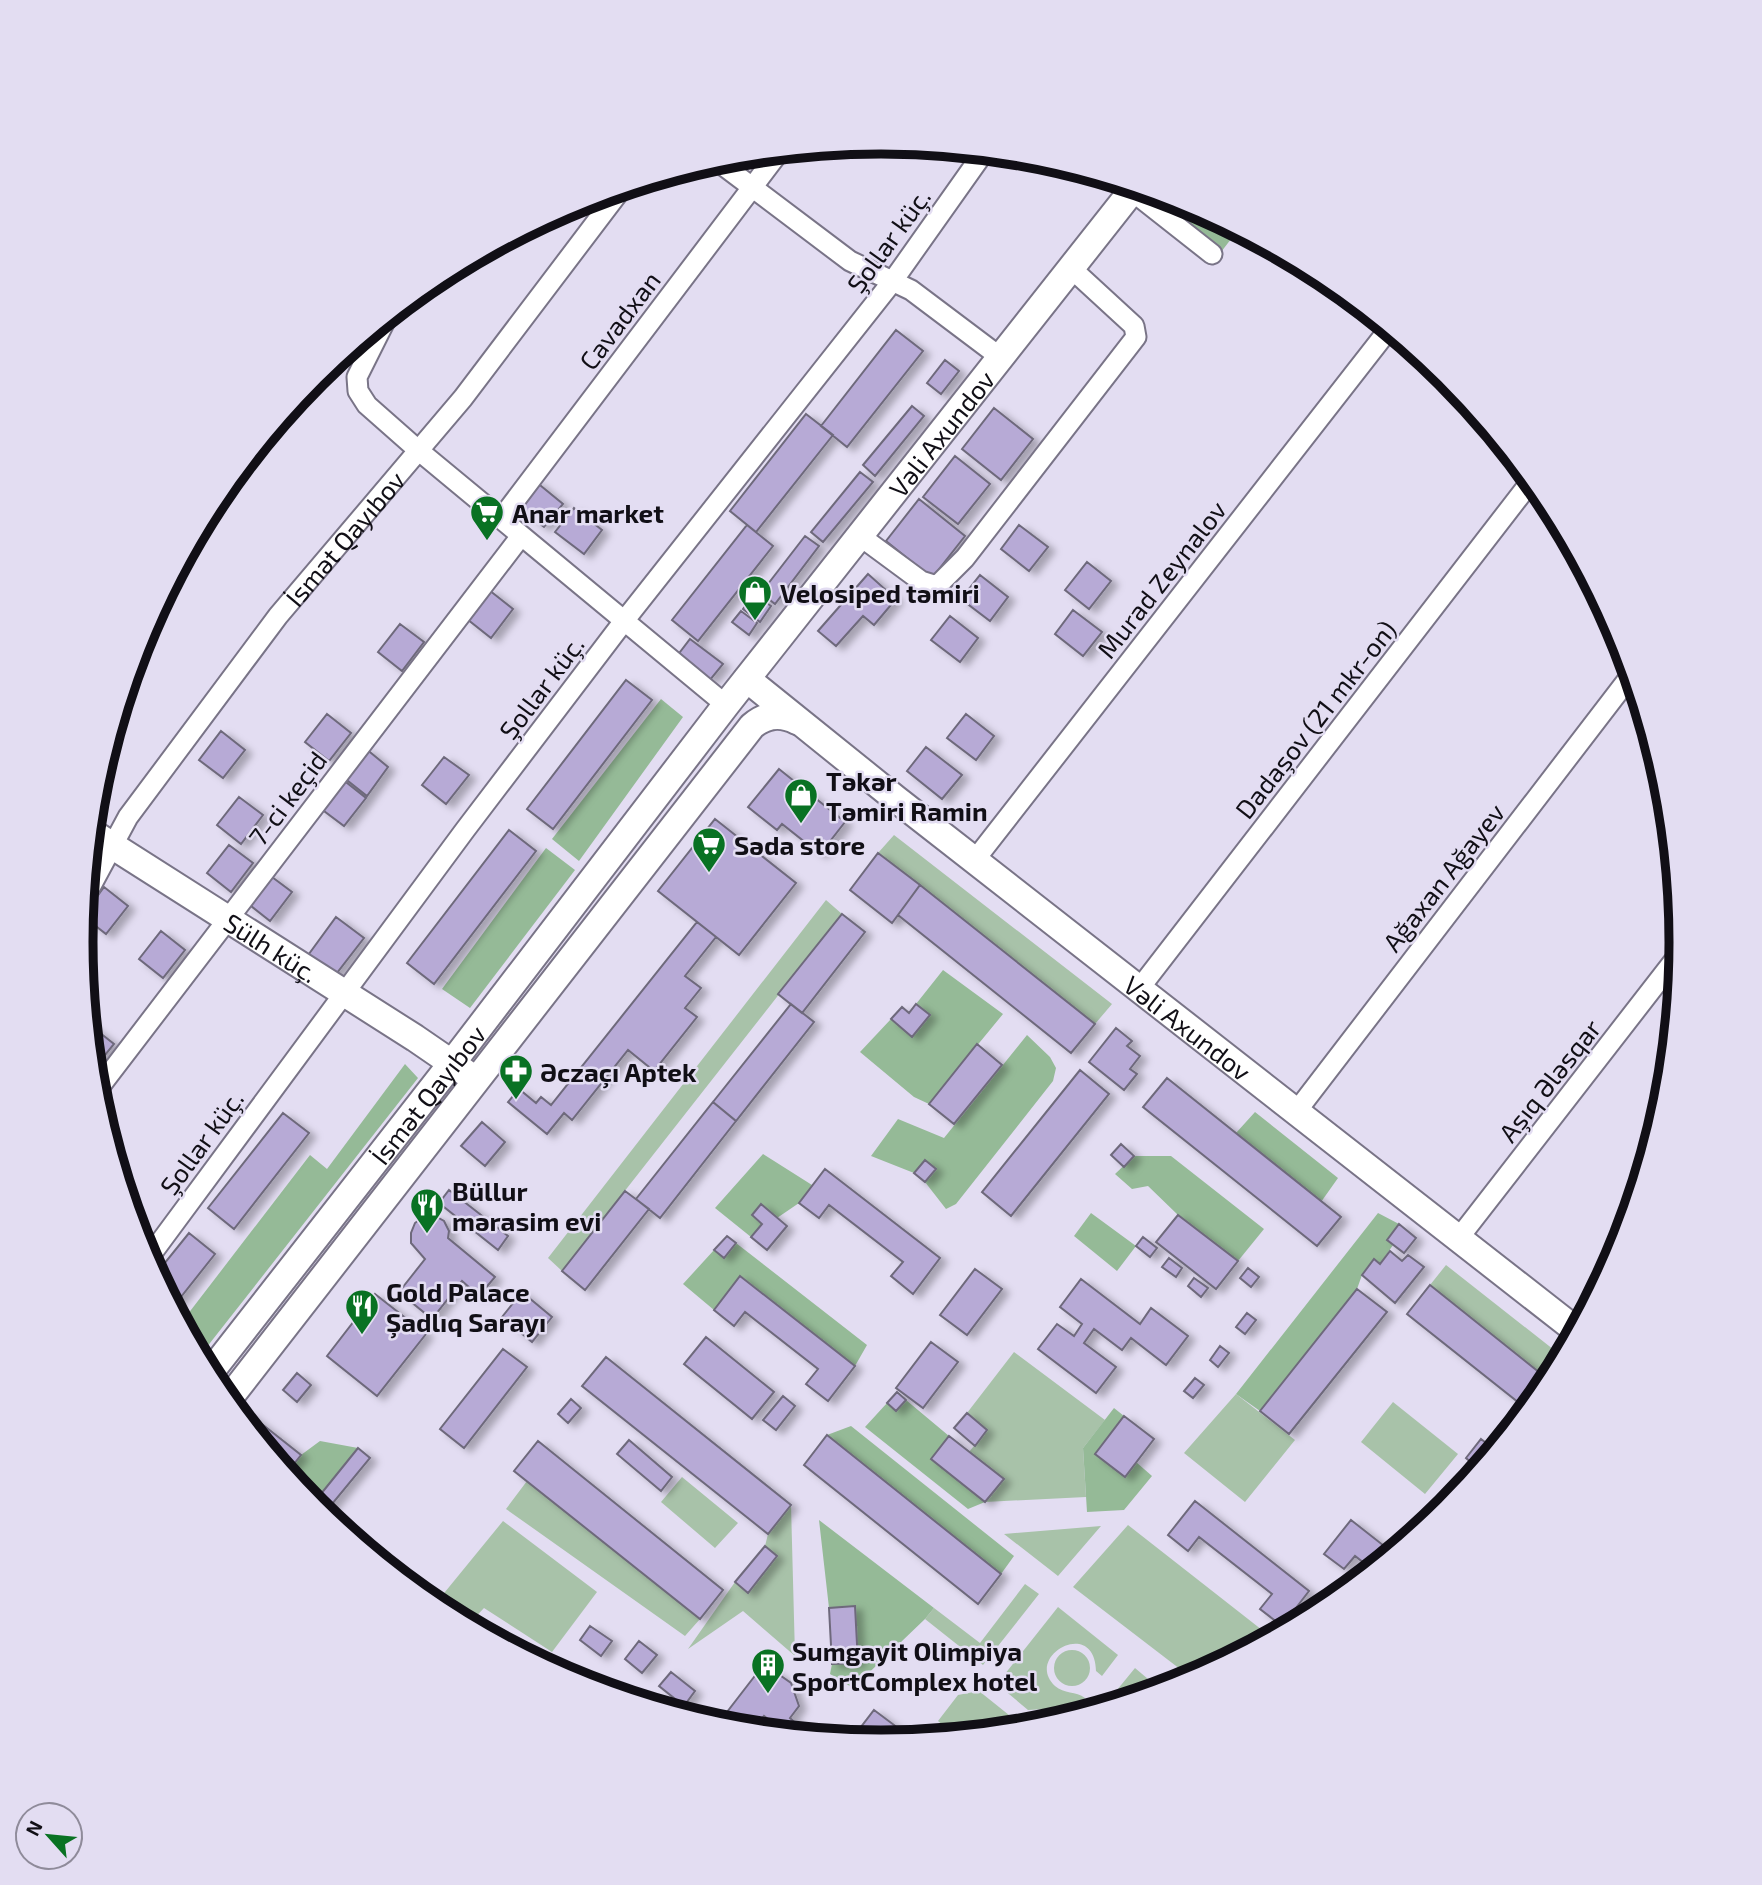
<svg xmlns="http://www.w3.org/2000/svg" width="1762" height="1885" font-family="'Exo 2',sans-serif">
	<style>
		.green { fill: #a8c2a9 }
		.forest { fill: #95ba97 }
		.building { fill: #b7aad6; stroke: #6e697b; stroke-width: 2; filter: url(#shadow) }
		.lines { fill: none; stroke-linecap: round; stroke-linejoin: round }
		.street-casing { stroke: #797487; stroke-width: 23 }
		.secondary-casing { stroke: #797487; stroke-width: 30 }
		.street { stroke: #fff; stroke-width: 19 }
		.secondary { stroke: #fff; stroke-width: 26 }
		.labels { text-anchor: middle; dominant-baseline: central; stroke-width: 5; stroke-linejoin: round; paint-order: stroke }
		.street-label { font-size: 26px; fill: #110f16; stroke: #e3ddf2 }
		.poi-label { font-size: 26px; font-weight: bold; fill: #110f16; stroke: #e3ddf2; text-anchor: start }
		.rim { fill: none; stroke: #110f16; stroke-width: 9 }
	</style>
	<defs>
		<filter id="shadow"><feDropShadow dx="7" dy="4" stdDeviation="3.5" flood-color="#0004"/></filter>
	</defs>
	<rect width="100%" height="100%" fill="#e3ddf2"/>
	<path class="green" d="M894,835L1112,1004L1095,1024L878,853Z
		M826,900L842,914L562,1271L548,1258Z
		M1446,1265L1563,1357L1550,1381L1430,1285Z
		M1014,1352L1105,1420L1083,1448L1086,1497L985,1502L1003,1479L969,1452L987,1430L967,1413Z
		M1236,1394L1295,1440L1245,1502L1184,1453Z
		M1393,1402L1458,1454L1425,1494L1361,1442Z
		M682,1477L738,1523L715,1548L661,1502Z
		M527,1481L700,1619L685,1636L506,1509Z
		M791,1505L795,1656L743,1611L688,1649L735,1582L748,1592L777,1557L765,1546L768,1534Z
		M503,1521L597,1592L552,1652L484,1608L468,1625L436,1603Z
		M1128,1525L1271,1637L1193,1679L1073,1587Z
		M1101,1526L1058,1576L1004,1534Z
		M1025,1584L1039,1594L983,1665L925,1619L934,1608L980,1643Z
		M1058,1607L1118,1655L1102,1676L1096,1671C1095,1616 1023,1656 1055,1686C1064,1694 1076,1691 1085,1698L1078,1707L1028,1710L997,1684Z
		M1054 1668a18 18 0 1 1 36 0a18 18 0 1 1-36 0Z
		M1135,1668L1161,1690L1146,1695L1141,1692L1123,1696L1117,1690Z
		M979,1691L1019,1723L1013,1730L955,1736L938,1721L958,1695Z"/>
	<path class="forest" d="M1148,191L1188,203L1238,230L1221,252Z
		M661,699L683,717L579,861L552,839Z
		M546,848L575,870L470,1008L442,989Z
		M943,970L1003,1014L929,1104L914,1097L860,1052L891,1019L912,1037L930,1015L916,1004Z
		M1027,1035L1050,1057L1056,1068L1053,1081L956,1204L946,1209L925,1182L936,1169L925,1160L914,1173L871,1156L898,1119L944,1138Z
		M405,1064L418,1078L199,1357L181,1323L310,1155L327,1169Z
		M1255,1112L1338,1178L1321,1202L1236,1133Z
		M763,1154L812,1185L799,1203L777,1218L761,1204L752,1215L762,1224L751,1237L715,1208Z
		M1134,1156H1171L1264,1229L1238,1261L1178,1215L1148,1186L1132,1189L1115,1174Z
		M1091,1213L1136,1246L1117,1271L1074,1236Z
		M1378,1213L1399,1224L1387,1240L1393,1245L1380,1264L1374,1260L1362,1275L1357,1289L1260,1411L1236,1394Z
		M736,1243L867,1345L855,1366L741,1276L714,1310L683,1284L714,1250L724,1258Z
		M906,1400L949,1436L931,1459L985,1502L968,1509L865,1427L887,1403L896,1411Z
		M1114,1408L1124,1416L1136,1462L1152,1476L1124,1510L1087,1512L1083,1448Z
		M851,1426L1014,1556L1001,1574L827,1435Z
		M320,1441L358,1448L312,1505L286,1474L301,1455Z
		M819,1520L934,1608L925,1619L853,1688L830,1674L832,1664L858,1663L854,1606L829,1608Z"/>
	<path class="building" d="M896,330L923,351L847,447L821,426Z
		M945,360L959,371L941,394L927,383Z
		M912,406L924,416L875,476L863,465Z
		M994,408L1033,439L1001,480L962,449Z
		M806,414L833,435L756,532L730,511Z
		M955,456L990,484L958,524L923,497Z
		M860,472L873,482L823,542L811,532Z
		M535,481L563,504L544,527L516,506Z
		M919,499L965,536L932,578L886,541Z
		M574,508L602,530L584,554L555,532Z
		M747,525L773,546L698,641L672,620Z
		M1019,525L1048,547L1029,571L1001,549Z
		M805,536L819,546L775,604L761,593Z
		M1087,562L1111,581L1089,609L1065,590Z
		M868,574L896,599L874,625L863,616L836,646L818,631Z
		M980,575L1008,597L990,621L961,599Z
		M489,590L513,609L491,638L467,619Z
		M754,594L771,606L760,622L743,609Z
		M1073,610L1102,632L1083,656L1055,634Z
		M741,611L757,623L749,635L732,622Z
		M950,616L978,638L960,662L931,640Z
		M400,624L424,642L402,671L378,652Z
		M690,639L723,664L710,680L677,656Z
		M626,680L652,700L553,829L527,809Z
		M327,714L351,733L329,761L305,742Z
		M966,714L994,736L976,760L947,738Z
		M221,731L245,750L223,778L199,760Z
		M926,747L962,775L942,799L907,771Z
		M365,748L388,767L367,796L343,777Z
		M444,757L469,775L446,804L422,785Z
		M779,769L845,822L820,854L782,824L777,830L748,807Z
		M342,779L366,798L344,826L320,808Z
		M239,797L263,815L241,844L217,825Z
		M715,819L796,883L739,955L658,891Z
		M509,830L536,851L434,984L407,963Z
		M229,845L253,863L231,892L207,873Z
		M878,853L920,885L892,923L850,890Z
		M268,874L292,892L270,921L246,902Z
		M920,885L1095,1024L1071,1053L898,915Z
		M104,887L128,906L106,934L83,916Z
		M842,914L865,932L802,1013L778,994Z
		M336,917L364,938L333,978L306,958Z
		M697,922L716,937L685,976L701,988L685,1008L697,1017L654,1071L628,1050L572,1120L564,1113L547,1134L508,1102L519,1089L536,1103L541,1097L551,1105Z
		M161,931L185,950L163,978L139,959Z
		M791,1004L814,1022L736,1121L713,1102Z
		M916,1004L930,1015L912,1037L891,1019L902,1007L909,1013Z
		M90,1025L114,1044L93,1070L89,1027Z
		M1116,1028L1132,1041L1127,1046L1140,1056L1130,1069L1137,1074L1124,1090L1089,1062Z
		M977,1044L1002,1065L954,1124L929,1104Z
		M1080,1070L1109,1094L1011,1216L982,1192Z
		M1167,1078L1341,1217L1317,1246L1143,1107Z
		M713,1102L736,1121L660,1218L636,1199Z
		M283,1113L309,1133L234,1229L208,1208Z
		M482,1122L505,1142L485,1166L461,1146Z
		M1121,1144L1134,1156L1124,1167L1111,1155Z
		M925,1160L936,1169L925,1182L914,1173Z
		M825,1169L940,1258L913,1294L891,1276L903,1262L829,1205L819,1218L799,1203Z
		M449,1190L508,1236L498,1250L439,1203Z
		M625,1191L649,1209L585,1290L562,1271Z
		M761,1204L787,1226L767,1250L751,1237L762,1224L752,1215Z
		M1178,1215L1238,1261L1216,1289L1156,1242Z
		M424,1216H435L444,1221L449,1231L448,1238L495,1277L479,1296L462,1281L432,1319L399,1292L425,1259L411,1243V1233L415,1223Z
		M1399,1224L1416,1238L1404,1253L1387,1240Z
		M189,1233L215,1254L173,1307L155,1275Z
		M727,1236L736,1243L724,1258L714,1250Z
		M1143,1237L1157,1248L1150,1257L1136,1246Z
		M1390,1251L1402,1261L1408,1255L1424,1267L1395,1303L1362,1275L1374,1259L1380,1264Z
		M1169,1258L1182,1268L1176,1277L1162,1267Z
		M1248,1268L1259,1277L1251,1287L1240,1278Z
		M975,1269L1002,1289L967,1335L940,1315Z
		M740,1276L855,1366L828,1401L806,1384L818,1369L745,1312L734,1326L714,1310Z
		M1194,1278L1208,1288L1201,1297L1188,1286Z
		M1081,1279L1140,1324L1151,1308L1188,1336L1166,1365L1131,1338L1122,1350L1094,1329L1084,1343L1116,1367L1096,1393L1038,1349L1057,1324L1074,1336L1082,1324L1060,1307Z
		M1430,1285L1550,1381L1528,1410L1407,1314Z
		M1357,1289L1387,1312L1289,1434L1260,1411Z
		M522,1292L552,1317L532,1342L502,1317Z
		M375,1294L426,1334L377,1396L327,1356Z
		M1247,1313L1256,1320L1245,1334L1236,1327Z
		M706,1337L774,1392L752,1419L684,1364Z
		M931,1342L958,1362L923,1408L896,1388Z
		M1220,1346L1229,1353L1218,1367L1210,1360Z
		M503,1349L527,1367L464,1448L440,1429Z
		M606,1357L791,1505L768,1534L582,1386Z
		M297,1373L311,1385L297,1402L283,1390Z
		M1195,1378L1204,1385L1193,1398L1184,1391Z
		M897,1392L906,1400L896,1411L887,1403Z
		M783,1396L795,1406L776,1430L763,1420Z
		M571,1399L581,1408L568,1423L558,1414Z
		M248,1413L301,1455L286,1474L243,1420Z
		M967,1413L987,1430L975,1446L954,1428Z
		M1124,1416L1154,1439L1125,1477L1095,1454Z
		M827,1435L1001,1574L978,1604L804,1465Z
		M949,1436L1004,1479L985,1502L931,1459Z
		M1481,1439L1495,1450L1479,1469L1466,1458Z
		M629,1440L672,1477L661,1491L617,1454Z
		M538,1441L723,1590L700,1619L514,1471Z
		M358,1448L370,1458L323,1515L312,1505Z
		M1440,1495L1450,1505L1417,1534L1411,1528Z
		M1195,1501L1309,1591L1282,1626L1260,1609L1272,1594L1199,1537L1188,1551L1168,1535Z
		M1351,1520L1393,1553L1373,1570L1355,1556L1344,1569L1324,1554Z
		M765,1546L777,1556L748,1593L735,1582Z
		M855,1606L858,1663L832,1664L829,1608Z
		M590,1626L612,1641L601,1656L580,1640Z
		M639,1641L657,1655L642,1673L625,1659Z
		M764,1664L791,1683L799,1706L790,1718L799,1726L793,1734H787L764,1716L753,1730L717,1725Z
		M671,1672L695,1691L684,1706L659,1686Z
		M874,1710L914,1740L894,1742L881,1733L874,1742L851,1740Z
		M881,1733L894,1742H874Z"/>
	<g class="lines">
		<g class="street-casing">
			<g id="street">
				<path d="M716,160L850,261L911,290L1000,357"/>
				<path d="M1132,191L1212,254"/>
				<path d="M386,319L357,377L358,391L367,405L418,450L726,705"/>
				<path d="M501,519L779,152"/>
				<path d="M860,536L921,581L937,586L965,558L1136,337L1134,326L1072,269"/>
				<path d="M974,861L1389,329"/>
				<path id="s1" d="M85,897L128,817L278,616L463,398L622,188"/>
				<path d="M1139,989L1532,480"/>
				<path d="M95,1093L521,536"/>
				<path d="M1296,1112L1632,674"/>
				<path d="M1458,1239L1680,953"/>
				<path d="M147,1260L465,830L624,621L892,282L984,152"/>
			</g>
		</g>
		<g class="secondary-casing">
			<g id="secondary">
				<path id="s2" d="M747,679L896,799L1577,1331"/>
				<path id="s3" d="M91,832L415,1038L466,1073"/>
				<path id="s4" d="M209,1374L452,1063L726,705L1135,187"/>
				<path d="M227,1401L752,726C766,714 781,713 797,721"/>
			</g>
		</g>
		<use href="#street" class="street"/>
		<use href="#secondary" class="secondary"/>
	</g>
	<defs>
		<g id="supermarket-pin" transform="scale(1.75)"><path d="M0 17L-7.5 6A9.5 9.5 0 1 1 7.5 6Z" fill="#097223" stroke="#e3ddf2"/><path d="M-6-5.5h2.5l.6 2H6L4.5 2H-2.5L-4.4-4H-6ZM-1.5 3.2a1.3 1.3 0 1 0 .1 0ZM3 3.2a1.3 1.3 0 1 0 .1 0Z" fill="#fff"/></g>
		<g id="shop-pin" transform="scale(1.75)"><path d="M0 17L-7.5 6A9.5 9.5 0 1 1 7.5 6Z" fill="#097223" stroke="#e3ddf2"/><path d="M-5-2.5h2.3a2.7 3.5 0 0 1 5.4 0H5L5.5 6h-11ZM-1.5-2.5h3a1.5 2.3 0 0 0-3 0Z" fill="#fff"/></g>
		<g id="pharmacy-pin" transform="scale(1.75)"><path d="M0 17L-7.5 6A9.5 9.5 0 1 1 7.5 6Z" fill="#097223" stroke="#e3ddf2"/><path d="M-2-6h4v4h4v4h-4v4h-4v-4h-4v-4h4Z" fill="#fff"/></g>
		<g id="restaurant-pin" transform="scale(1.75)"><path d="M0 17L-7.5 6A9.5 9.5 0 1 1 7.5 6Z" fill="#097223" stroke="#e3ddf2"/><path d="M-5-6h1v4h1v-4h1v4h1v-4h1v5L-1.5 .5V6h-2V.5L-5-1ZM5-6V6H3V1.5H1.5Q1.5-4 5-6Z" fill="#fff"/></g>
		<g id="building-pin" transform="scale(1.75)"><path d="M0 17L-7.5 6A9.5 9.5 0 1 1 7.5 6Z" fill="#097223" stroke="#e3ddf2"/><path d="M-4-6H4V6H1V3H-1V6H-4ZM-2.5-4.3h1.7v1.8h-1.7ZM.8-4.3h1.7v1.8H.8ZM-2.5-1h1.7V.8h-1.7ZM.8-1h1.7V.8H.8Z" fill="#fff"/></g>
	</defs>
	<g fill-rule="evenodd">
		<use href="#supermarket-pin" x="487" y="512"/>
		<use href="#shop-pin" x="755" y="592"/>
		<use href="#shop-pin" x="801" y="795"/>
		<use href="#supermarket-pin" x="709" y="844"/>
		<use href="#pharmacy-pin" x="516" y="1071"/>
		<use href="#restaurant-pin" x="427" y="1205"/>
		<use href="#restaurant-pin" x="362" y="1306"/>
		<use href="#building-pin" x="768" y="1665"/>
	</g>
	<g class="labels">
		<g class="street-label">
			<text transform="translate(888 240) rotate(-54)">Şollar küç.</text>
			<text transform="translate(619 320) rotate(-53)">Cavadxan</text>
			<text stroke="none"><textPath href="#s4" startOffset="1192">Vəli Axundov</textPath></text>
			<text stroke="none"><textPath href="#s1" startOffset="444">İsmət Qayıbov</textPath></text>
			<text transform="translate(1161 579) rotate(-52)">Murad Zeynalov</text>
			<text transform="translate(541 687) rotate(-53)">Şollar küç.</text>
			<text transform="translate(1315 719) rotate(-52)">Dadaşov (21 mkr-on)</text>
			<text transform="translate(287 798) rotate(-53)">7-ci keçid</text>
			<text transform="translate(1443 877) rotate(-52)">Ağaxan Ağayev</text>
			<text stroke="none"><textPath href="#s3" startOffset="214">Sülh küç.</textPath></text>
			<text stroke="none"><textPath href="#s2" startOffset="562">Vəli Axundov</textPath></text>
			<text transform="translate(1549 1080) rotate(-52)">Aşıq Ələsqar</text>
			<text stroke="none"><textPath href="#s4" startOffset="355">İsmət Qayıbov</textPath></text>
			<text transform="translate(201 1142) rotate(-54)">Şollar küç.</text>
		</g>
		<g class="poi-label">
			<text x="512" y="512">Anar market</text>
			<text x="780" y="592">Velosiped təmiri</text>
			<text x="826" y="780">Tәkәr<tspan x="826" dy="30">Tәmiri Ramin</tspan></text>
			<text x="734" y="844">Səda store</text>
			<text x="540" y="1071">Əczaçı Aptek</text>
			<text x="452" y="1190">Büllur<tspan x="452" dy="30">mərasim evi</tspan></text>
			<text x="386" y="1291">Gold Palace<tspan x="386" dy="30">Şadlıq Sarayı</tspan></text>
			<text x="792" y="1650">Sumgayit Olimpiya<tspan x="792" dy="30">SportComplex hotel</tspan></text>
		</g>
	</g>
	<path d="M0 0H1762V1885H0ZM93 942a788 788 0 1 1 1576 0a788 788 0 1 1-1576 0Z" fill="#e3ddf2" fill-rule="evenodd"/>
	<path class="rim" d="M93 942a788 788 0 1 1 1576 0a788 788 0 1 1-1576 0Z"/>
	<g transform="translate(49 1836) rotate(297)"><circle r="33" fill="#e3ddf2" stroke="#8f8b9a" stroke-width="2"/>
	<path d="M0-5L12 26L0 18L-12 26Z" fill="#097223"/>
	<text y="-10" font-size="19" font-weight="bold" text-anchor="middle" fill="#110f16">N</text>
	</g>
</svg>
